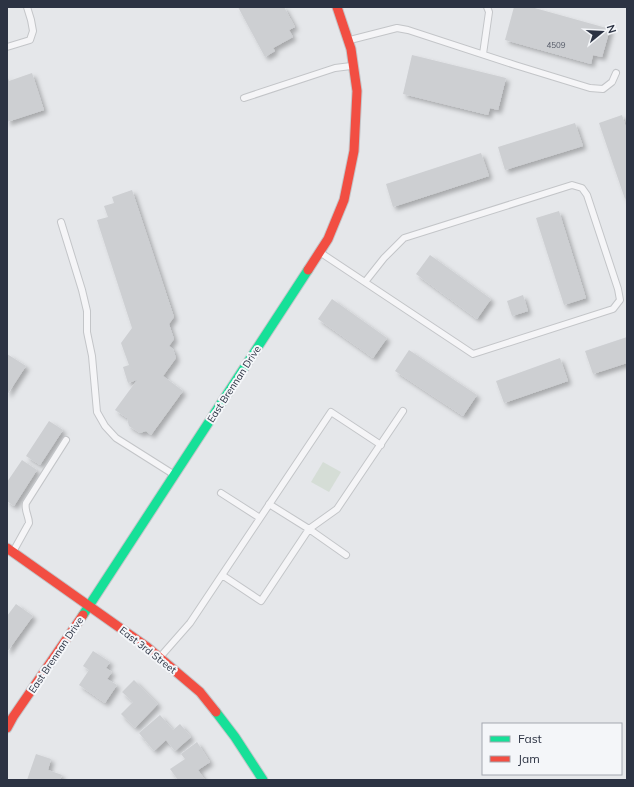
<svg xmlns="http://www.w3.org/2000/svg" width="634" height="787" font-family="Mulish,sans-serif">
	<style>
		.green { fill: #d5ddd6 }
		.building { fill: #cdcfd2; filter: url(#shadow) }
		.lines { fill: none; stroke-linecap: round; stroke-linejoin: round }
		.lane-casing { stroke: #c3c5c8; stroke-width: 8 }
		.fast-casing { stroke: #c3c5c8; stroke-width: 11 }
		.jam-casing { stroke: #c3c5c8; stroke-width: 11 }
		.lane { stroke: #f5f5f7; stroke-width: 6 }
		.fast { stroke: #16e098; stroke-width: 9 }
		.jam { stroke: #f24e42; stroke-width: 9 }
		.labels { text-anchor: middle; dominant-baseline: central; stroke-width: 4; stroke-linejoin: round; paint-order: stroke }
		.number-label { font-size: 8px; fill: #555b68 }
		.street-label { font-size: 10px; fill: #2c3343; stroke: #f4f6f9 }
	</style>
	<defs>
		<filter id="shadow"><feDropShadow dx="3.5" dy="3.5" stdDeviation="2" flood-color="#0004"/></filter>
	</defs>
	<rect width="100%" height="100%" fill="#e5e7ea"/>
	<path class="green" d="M323,462L341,472L329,492L311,482Z"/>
	<path class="building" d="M238,7H284L295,27L289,30L293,37L273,48L275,51L265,57Z
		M514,7H531L610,29L602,57L593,55L591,64L505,40Z
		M412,55L506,78L498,110L490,108L488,115L403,94Z
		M32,73L44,110L7,122V75L9,81Z
		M622,115L627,131V198L625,199L599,123Z
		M575,123L583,146L505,170L498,147Z
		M481,153L489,176L393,207L386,184Z
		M132,190L174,317L169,324L174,339L169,346L173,349L176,358L163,376L183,391L151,435L146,431L140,433L129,426L127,418L115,410L137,380L128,383L123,367L129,365L121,343L132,328L97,220L108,217L104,206L114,203L112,197Z
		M559,211L586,298L564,305L536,218Z
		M430,255L491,299L477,319L416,274Z
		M523,295L528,311L512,316L507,301Z
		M332,299L387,338L373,358L318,319Z
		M627,337V363L593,374L585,351Z
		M409,350L477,395L463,416L395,371Z
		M7,354L26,366L7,395Z
		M560,358L568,381L504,403L496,381Z
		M49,421L63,430L40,465L26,456Z
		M22,460L37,470L14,506L7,501V482Z
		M16,604L33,616L7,652V616Z
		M93,651L110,662L106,668L112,672L107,679L117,685L105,703L79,685L89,670L83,666Z
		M134,680L158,704L135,728L121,714L133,702L122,692Z
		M160,715L173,730L180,724L191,737L175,751L166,740L154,751L139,733Z
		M197,742L210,762L198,770L205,780H178L170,769L185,759L181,754Z
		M36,754L51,759L48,770L62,775L60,780H27Z"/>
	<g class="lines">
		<g class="lane-casing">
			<path id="lane" d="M350,40L397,28L408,30L515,65L590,88L603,89L612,82L616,73
				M7,47L30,40L33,31L31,20L27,7
				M483,54L489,12L487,7
				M244,98L335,68L351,66
				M61,222L82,290L87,311V332L92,356L97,412L105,426L116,438L173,474
				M321,253L473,354L613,309L620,300L618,289L587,195L582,188L572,185L404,238L384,258L365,282
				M221,493L260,518
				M269,504L309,529L346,555
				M14,550L29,523C29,516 24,510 26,503L66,440
				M222,575L331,412L381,445
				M161,656L190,623L222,575L261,601L309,529L337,509L403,411"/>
		</g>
		<g class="fast-casing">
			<path id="fast" d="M83,615L308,270
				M216,712L235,737L263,780"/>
		</g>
		<g class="jam-casing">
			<path id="jam" d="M308,270L328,239L344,200L354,151L357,91L351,49L337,7
				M7,548L147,647L200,692L216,712
				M7,728L13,717L83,615"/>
		</g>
		<use href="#lane" class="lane"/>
		<use href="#fast" class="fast"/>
		<use href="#jam" class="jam"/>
	</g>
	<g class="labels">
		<g class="number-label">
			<text x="556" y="45">4509</text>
		</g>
		<g class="street-label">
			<text transform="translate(234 384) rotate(-57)">East Brennan Drive</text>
			<text transform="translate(148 650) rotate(38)">East 3rd Street</text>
			<text transform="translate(56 655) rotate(-56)">East Brennan Drive</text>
		</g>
	</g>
	<rect width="634" height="787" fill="none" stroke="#2c3343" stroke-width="16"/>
	<rect x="482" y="723" width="140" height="52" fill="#f4f6f9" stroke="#a4a8b0"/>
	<rect x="490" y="736" width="20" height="6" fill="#16e098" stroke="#a4a8b0"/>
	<text x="518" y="743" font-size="12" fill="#2c3343">Fast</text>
	<rect x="490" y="756" width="20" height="6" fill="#f24e42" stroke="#a4a8b0"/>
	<text x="518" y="763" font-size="12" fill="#2c3343">Jam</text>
	<g transform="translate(602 32) rotate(72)" stroke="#f4f6f9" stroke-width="3" paint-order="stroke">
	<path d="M0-3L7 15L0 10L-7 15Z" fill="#2c3343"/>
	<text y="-6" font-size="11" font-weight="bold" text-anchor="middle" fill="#2c3343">N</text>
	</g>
</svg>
